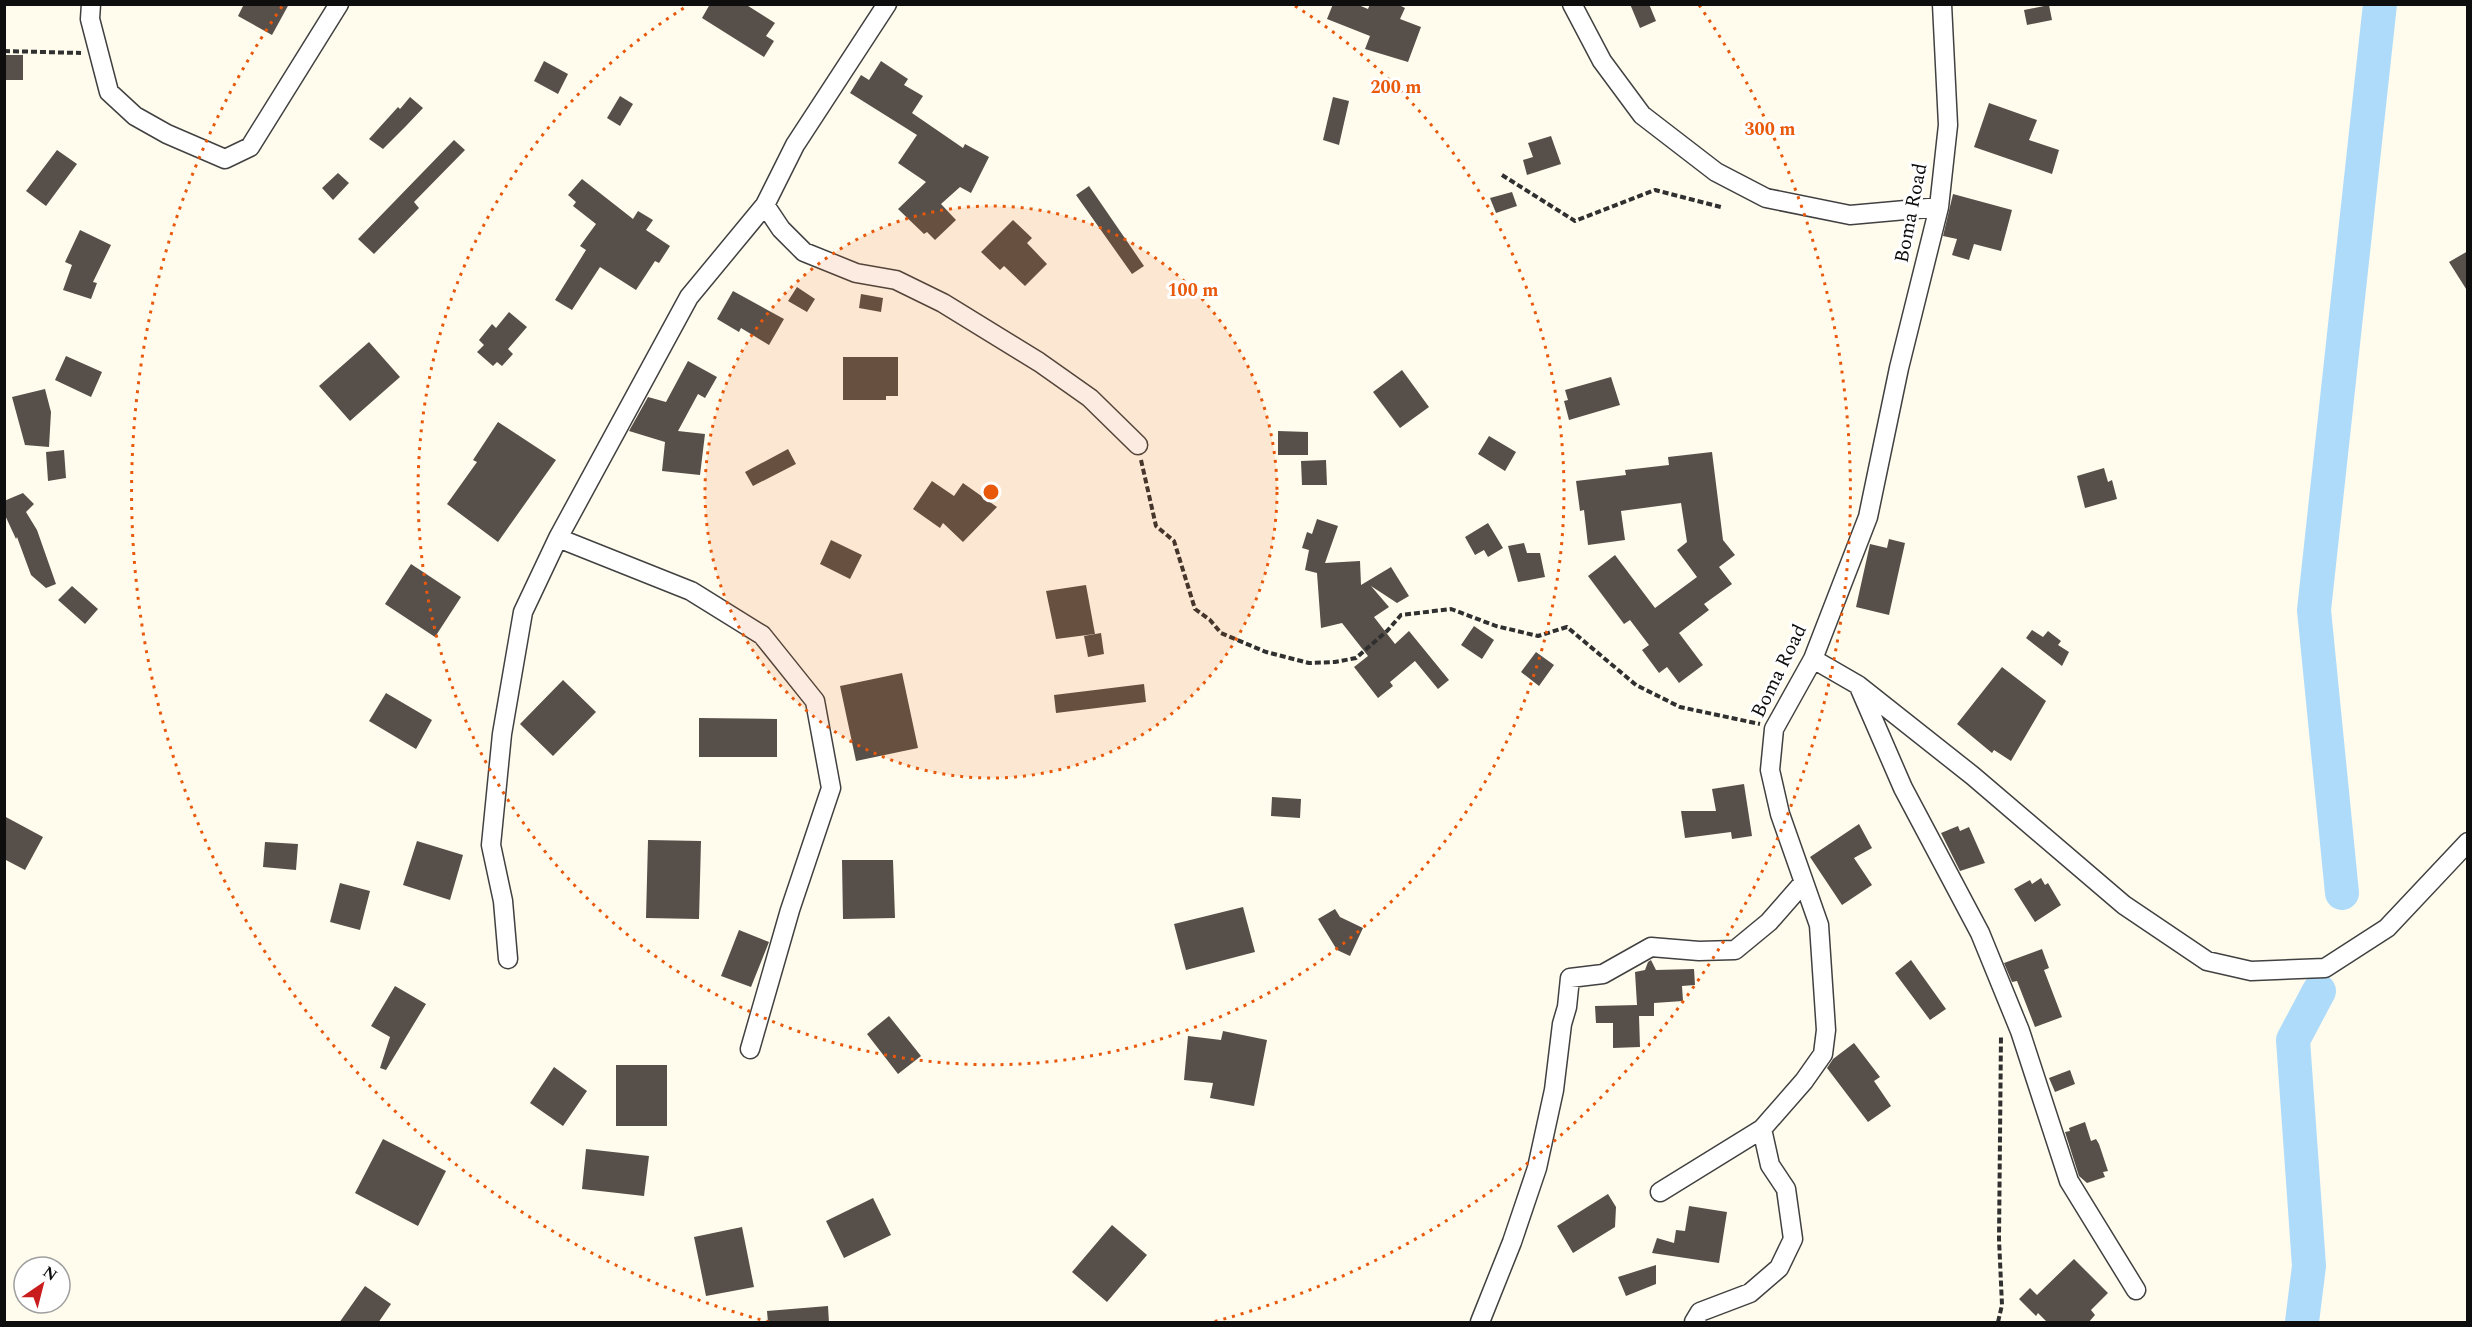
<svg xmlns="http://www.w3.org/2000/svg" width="2472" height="1327" font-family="Spectral,serif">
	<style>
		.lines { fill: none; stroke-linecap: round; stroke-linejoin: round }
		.river { stroke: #afdbfa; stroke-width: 34 }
		.building { fill: #574f49 }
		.minor-casing { stroke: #414141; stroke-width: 21 }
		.path { stroke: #303030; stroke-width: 4; stroke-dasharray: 6 3; stroke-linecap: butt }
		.minor { stroke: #fff; stroke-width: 18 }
		.ring { fill: none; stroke: #e8590c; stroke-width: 3; stroke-dasharray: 3 6 }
		.labels { text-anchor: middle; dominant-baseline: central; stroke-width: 6; stroke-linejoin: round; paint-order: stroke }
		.street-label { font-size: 20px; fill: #0e0e0e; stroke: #fff }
		.centre { fill: #e8590c; stroke: #fff; stroke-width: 3 }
		.ring-label { font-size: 18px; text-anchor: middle; font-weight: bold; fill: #e8590c; stroke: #fff; stroke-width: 6; stroke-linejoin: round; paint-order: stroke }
	</style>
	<rect width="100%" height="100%" fill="#fffcee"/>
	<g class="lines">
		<path class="river" d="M2342,893L2314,610L2380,4
			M2302,1322L2309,1266L2293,1040L2319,991"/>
	</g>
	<path class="building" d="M244,4H289L272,35L238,16Z
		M710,4H745L775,23L766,36L774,41L764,57L702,18Z
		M1333,4H1356L1368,9L1370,4H1397L1405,8L1400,19L1421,27L1408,62L1365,49L1370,36L1327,19Z
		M1630,4H1649L1656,21L1640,28Z
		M2049,5L2052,20L2027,25L2024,10Z
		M4,55H23V80H4Z
		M544,61L568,74L558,94L534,81Z
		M881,61L908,79L904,85L923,96L912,113L963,148L965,144L989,157L971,193L960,187L941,204L956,220L935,240L927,232L924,234L898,209L926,182L898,163L917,135L850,93L861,75L869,80Z
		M620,96L633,104L620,126L607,118Z
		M410,97L423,108L406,126L383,149L369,139L398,107L400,109Z
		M1333,97L1349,101L1339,145L1323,140Z
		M1989,103L2037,120L2029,140L2059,150L2052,174L1974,147Z
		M1551,136L1561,164L1527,175L1523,160L1533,157L1528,143Z
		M454,140L465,150L414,202L419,208L374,254L358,239Z
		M57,150L77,164L46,206L26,191Z
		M338,173L349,183L333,200L322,188Z
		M582,179L633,219L638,211L653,220L646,230L670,246L659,263L655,261L636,290L600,267L572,310L555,300L586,250L580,246L596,224L573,206L576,202L568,195Z
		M1089,186L1144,266L1132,274L1076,195Z
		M1512,192L1517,206L1496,213L1490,198Z
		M1953,194L2012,210L2001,251L1974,244L1969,260L1952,255L1957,239L1943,236Z
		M1013,220L1032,238L1027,243L1047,264L1025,286L1004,266L1000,270L981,252Z
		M80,230L111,245L93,282L97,283L91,299L63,290L72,265L65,262Z
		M2468,251V292L2449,262Z
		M797,287L815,299L807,312L788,301Z
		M733,291L784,319L769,345L741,328L739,332L717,319Z
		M861,294L883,298L881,312L859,308Z
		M509,312L527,327L508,349L513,354L502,366L497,362L493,366L477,352L484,345L479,340L492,324L496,328Z
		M369,342L400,377L350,421L319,386Z
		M66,356L102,372L91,397L55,380Z
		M843,357H898V396H886V400H843Z
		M688,361L717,377L705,398L698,394L678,431L705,434L700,475L662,471L665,442L629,431L648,397L666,402Z
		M1402,370L1429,407L1400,428L1373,392Z
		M1611,377L1620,405L1569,420L1564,401L1568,400L1565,390Z
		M45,389L51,412L49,447L25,445L12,397Z
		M498,422L556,460L498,542L447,504L477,462L473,460Z
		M1278,431L1308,432V455H1278Z
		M1489,436L1516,452L1505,471L1478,454Z
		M788,449L796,464L753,486L745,472Z
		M64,450L66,478L48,481L46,452Z
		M1712,452L1723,540L1735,555L1719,567L1732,584L1704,604L1709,610L1679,633L1703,665L1679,683L1667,667L1659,673L1642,650L1649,645L1630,620L1624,624L1588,576L1615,555L1655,608L1697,577L1677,550L1687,542L1681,503L1621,511L1625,540L1588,545L1584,510L1580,511L1576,481L1626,475L1625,470L1669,465L1668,457Z
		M1326,460L1327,485H1302L1301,461Z
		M2104,468L2108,482L2112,480L2117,499L2085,508L2077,476Z
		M932,481L954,496L963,483L997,507L963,542L943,523L940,528L913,509Z
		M23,493L34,504L26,512L37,530L56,584L46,588L31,575L17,537L16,539L4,513V501Z
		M1317,519L1338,526L1325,563L1360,561L1361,585L1391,567L1409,596L1397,603L1371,586L1389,607L1374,617L1395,644L1409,631L1449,680L1438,689L1415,661L1390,682L1393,686L1378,698L1354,667L1368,656L1342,623L1321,628L1317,573L1305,570L1309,550L1302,548L1307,532L1312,534Z
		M1488,523L1503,548L1488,557L1484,550L1475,555L1465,537Z
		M1889,539L1905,543L1889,615L1856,607L1870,544L1887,548Z
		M831,540L862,555L850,579L820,564Z
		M1524,543L1527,553H1540L1545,577L1518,582L1508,546Z
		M411,564L461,597L435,637L385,604Z
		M1086,585L1095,634L1056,639L1046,591Z
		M72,586L98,609L85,624L58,600Z
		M1474,626L1494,640L1482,659L1461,645Z
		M2032,630L2043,637L2048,631L2061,641L2058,645L2069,652L2062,666L2026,638Z
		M1101,633L1104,654L1088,657L1084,636Z
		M1536,652L1554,665L1539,686L1521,672Z
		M2002,667L2046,701L2011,761L1994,750L1992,753L1957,724Z
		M902,673L918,748L856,761L840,686Z
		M563,680L596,712L553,756L520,724Z
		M1144,684L1146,702L1056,713L1054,695Z
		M386,693L432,720L416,749L369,721Z
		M699,718L777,719V757H699Z
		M1744,784L1752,836L1732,839L1731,832L1685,838L1681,811H1716L1712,789Z
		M1272,797L1301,799L1300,818L1271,816Z
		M4,816L43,837L25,870L4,859Z
		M1859,824L1872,848L1854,858L1872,885L1842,905L1810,857Z
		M1958,826L1960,831L1969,827L1985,863L1960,871L1941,833Z
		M648,840L701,841L699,919L646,918Z
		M417,841L463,855L450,900L403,885Z
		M265,842L298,844L296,870L263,867Z
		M842,860H893L895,918L843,919Z
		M2041,878L2045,885L2048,883L2061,905L2035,922L2014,889L2030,880L2032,884Z
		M340,883L370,891L360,930L330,922Z
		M1243,907L1255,952L1186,970L1174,924Z
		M1335,909L1340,917L1363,928L1350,956L1337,950L1318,919Z
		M739,930L769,942L751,987L721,976Z
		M2042,949L2049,968L2044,970L2062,1017L2035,1027L2017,981L2012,982L2004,963Z
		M1651,960L1656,970L1694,969L1695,985L1682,986L1683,1001L1654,1003V1016H1639L1640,1047L1613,1048V1023H1596L1595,1006L1637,1005L1635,972L1645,970L1648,962Z
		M1911,960L1946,1009L1930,1020L1895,973Z
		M395,986L426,1004L386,1070L380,1068L390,1037L371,1026Z
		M889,1016L921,1056L898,1074L867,1034Z
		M1223,1031L1267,1040L1254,1106L1210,1098L1213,1083L1184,1080L1188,1036L1221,1040Z
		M1854,1043L1880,1077L1874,1081L1891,1106L1868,1122L1827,1068L1833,1059Z
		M616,1065H667V1126H616Z
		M554,1067L587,1091L563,1126L530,1103Z
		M2070,1070L2075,1084L2055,1092L2049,1078Z
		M2085,1122L2091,1141L2096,1139L2099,1144L2108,1171L2103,1172L2105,1177L2087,1183L2079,1176L2065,1132L2070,1131L2069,1128Z
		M383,1139L446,1171L418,1226L355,1193Z
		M586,1149L649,1156L644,1196L582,1189Z
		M1608,1194L1616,1207L1615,1227L1573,1253L1557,1226Z
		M873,1198L891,1235L844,1258L826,1221Z
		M1689,1206L1727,1212L1719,1263L1652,1253L1657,1238L1674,1243L1676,1230L1685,1231Z
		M1112,1225L1147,1255L1107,1302L1072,1272Z
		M742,1227L754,1287L706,1296L694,1237Z
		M2074,1259L2108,1293L2091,1310L2095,1315L2088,1323H2048L2038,1313L2036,1316L2019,1299L2030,1288L2037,1295Z
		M1656,1265V1284L1626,1296L1618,1277Z
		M365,1286L391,1304L378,1323H339Z
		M828,1306L829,1323H768L767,1311Z"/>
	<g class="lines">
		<g class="minor-casing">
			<path id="minor" d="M91,4L90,19L109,92L135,116L167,134L225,159L250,147L339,4
				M1572,4L1602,61L1642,115L1716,172L1766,198L1850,215L1939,207
				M765,205L781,229L804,252L856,273L896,280L943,303L1039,362L1090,398L1138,445
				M558,538L691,591L762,635L815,701L831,788L790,910L750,1049
				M1813,659L1858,685L1973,776L2124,905L2207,961L2251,971L2325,968L2387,928L2468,842
				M1860,689L1903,788L1980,933L2020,1031L2069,1181L2136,1290
				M508,959L503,901L491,845L502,734L523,612L558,538L689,297L765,205L795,145L887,4
				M1660,1192L1762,1129
				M1480,1322L1512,1242L1537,1168L1554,1090L1562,1024L1567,1007L1570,978L1603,974L1651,947L1699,951L1735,950L1769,922L1804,882
				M1694,1322L1700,1312L1750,1293L1779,1268L1793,1239L1786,1189L1770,1165L1762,1129L1804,1081L1823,1054L1826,1030L1819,925L1780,814L1770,770L1774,729L1813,659L1868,517L1899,368L1939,207L1948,125L1942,4"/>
		</g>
		<path class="path" d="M4,51L81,53
			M1502,175L1575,221L1655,190L1721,207
			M1141,460L1156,526L1174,541L1195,609L1210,620L1221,633L1266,652L1309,663L1335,662L1356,658L1387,631L1401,615L1451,609L1496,626L1538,636L1567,627L1636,685L1680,707L1760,724
			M1998,1322L2002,1305L1999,1239L2001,1035"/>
		<use href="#minor" class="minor"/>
	</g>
	<circle cx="991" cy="492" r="286" fill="#e8590c" fill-opacity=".12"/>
	<g class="ring">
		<circle cx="991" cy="492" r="286"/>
		<path d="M1295 6A573 573 0 1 1 687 6"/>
		<path d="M769 1322A859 859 0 0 1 283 5M1699 5A859 859 0 0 1 1213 1322"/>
	</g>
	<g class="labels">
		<g class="street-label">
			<text transform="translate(1911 213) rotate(-79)">Boma Road</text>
			<text transform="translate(1779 671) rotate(-64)">Boma Road</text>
		</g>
	</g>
	<circle cx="991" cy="492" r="9" class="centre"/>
	<g class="ring-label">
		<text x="1396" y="93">200 m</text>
		<text x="1770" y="135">300 m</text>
		<text x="1193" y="296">100 m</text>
	</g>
	<rect width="2472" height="1327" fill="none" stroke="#0e0e0e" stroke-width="12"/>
	<g transform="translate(42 1285) rotate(35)"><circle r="28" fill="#ffffff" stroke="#9f9f9f" stroke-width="1.5"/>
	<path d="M0-4.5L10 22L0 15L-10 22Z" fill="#c81c1d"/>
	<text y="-9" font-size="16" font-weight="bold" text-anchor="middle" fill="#0e0e0e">N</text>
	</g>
</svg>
